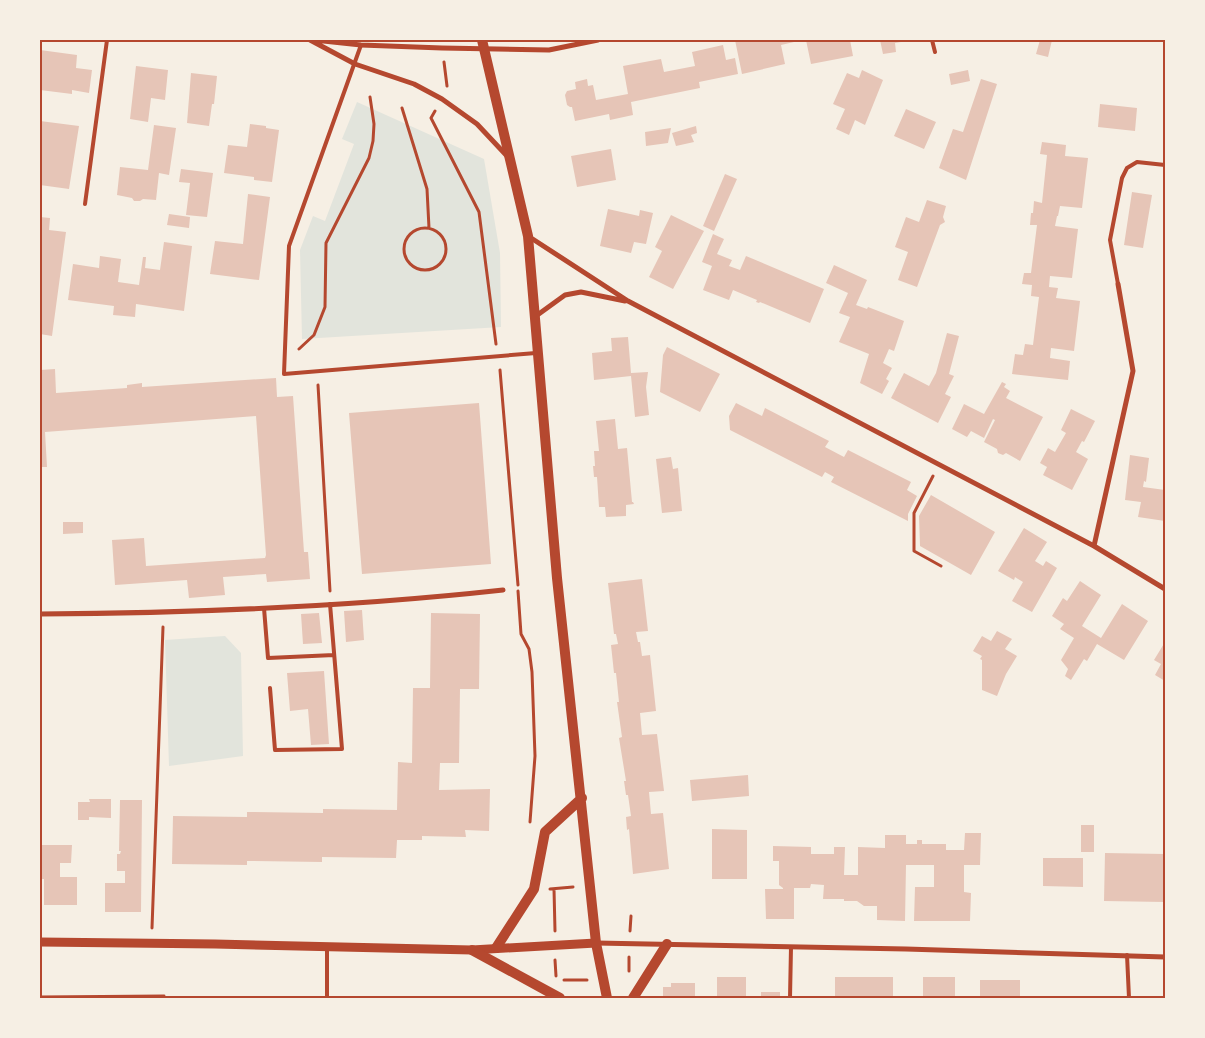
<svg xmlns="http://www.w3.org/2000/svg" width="1205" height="1038" font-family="'Crimson Pro',serif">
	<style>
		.green { fill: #e2e4dc }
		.building { fill: #e6c5b7 }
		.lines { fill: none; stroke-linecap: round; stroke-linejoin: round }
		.path { stroke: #b5482f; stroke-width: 3 }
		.service { stroke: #b5482f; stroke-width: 4 }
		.minor { stroke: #b5482f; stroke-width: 5 }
		.tertiary { stroke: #b5482f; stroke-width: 9 }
		.secondary { stroke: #b5482f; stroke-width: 10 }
		.neatline { fill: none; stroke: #b5482f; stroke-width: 2 }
	</style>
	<rect width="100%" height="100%" fill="#f6efe4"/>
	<path class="green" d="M357,102L484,159L500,253L501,327L302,339L300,250L313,216L325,221L354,144L342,139Z
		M225,636L241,653L243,756L169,766L165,640Z"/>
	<path class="building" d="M735,40H794V42L781,45L785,64L742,74Z
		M806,40H850L853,56L811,64Z
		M880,40H907V41L895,43L896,52L883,54Z
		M1040,40H1052L1048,57L1036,54Z
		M723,45L726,60L735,58L738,74L699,82L700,88L631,102L633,115L610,120L609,114L575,121L572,107H570L567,105L565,95L567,91L576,89L575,82L587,79L588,86L593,85L596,100L628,94L623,66L661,59L664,72L695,66L692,52Z
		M40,50L77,55L76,68L92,70L89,93L72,90V94L40,90Z
		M136,66L168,70L165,100L151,98L148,122L130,119Z
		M862,70L883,80L865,125L855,120L849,135L836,129L845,109L833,104L847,73L859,78Z
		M968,70L970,81L951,85L949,74Z
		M191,73L217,76L214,104H212L209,126L187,123Z
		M981,79L997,84L966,180L939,168L953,129L963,132Z
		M1100,104L1137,108L1135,131L1098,127Z
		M906,109L936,122L924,149L894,136Z
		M40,121L79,126L69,189L40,185Z
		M250,124L266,126V128L279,130L272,182L254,180V177L224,173L228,145L247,147Z
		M154,125L176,128L169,175L159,173L156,200L143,199L140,201H134L132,198L117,195L120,167L148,170Z
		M696,126L697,133L691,135L694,142L676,146L672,133Z
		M671,128L668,143L646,146L645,132Z
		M1042,142L1066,145L1065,156L1088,158L1082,208L1060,206L1058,216H1057L1055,226L1078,229L1072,278L1050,276L1049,287L1058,288L1056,298L1080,301L1074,351L1051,348L1050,358L1070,361L1068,380L1012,374L1015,354L1023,355L1025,344L1033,345L1039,297L1031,296L1032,285L1022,284L1024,273H1031L1037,225H1030L1031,213H1033L1034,201L1042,203L1047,155L1040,154Z
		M611,149L616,180L577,187L571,156Z
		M181,169L213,173L207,217L186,215L190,183L179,182Z
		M725,174L737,179L714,231L703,226Z
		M1132,192L1152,195L1143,248L1124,245Z
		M248,194L270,197L259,280L210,274L215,241L243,244Z
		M927,200L946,206L943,217L945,222L940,225L917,287L898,280L908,252L895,247L906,217L919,222Z
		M608,209L639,216L640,210L653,213L646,244L634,242L631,253L600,246Z
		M169,214L190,217L189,228L167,225Z
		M671,215L704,231L673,289L649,277L662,251L655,247Z
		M40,217L50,218L49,230L66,232L52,336L40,334Z
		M713,234L724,239L717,254L732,260L729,266L740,270L746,256L824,289L810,323L760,302L759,303L756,302L757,300L733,290L729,300L703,290L712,266L702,262Z
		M164,242L192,246L184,311L136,304L135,317L113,315L114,306L68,300L73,264L99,268L100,256L121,259L118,282L139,285L143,257H146L145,268L160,270Z
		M834,265L867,280L856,305L867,309L868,307L904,321L894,351L889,349L883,363L892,368L886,379L889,381L882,394L860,383L869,354L839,342L850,317L839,313L848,293L826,283Z
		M947,333L959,336L949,374L954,376L945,394L951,397L938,423L891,398L904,373L929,386L936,373Z
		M628,337L631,373L648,372L646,387L649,415L635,417L631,376L594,380L592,353L612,351L611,338Z
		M667,347L720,374L700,412L660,392L663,355Z
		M55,369L56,393L127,388V385L142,383V387L276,378L277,397L293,396L304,552H308L310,579L267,582L266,574L223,577L225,595L189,598L187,580L115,585L112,540L144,538L146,566L265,558L266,555L256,416L45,432L47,467H40V370Z
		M1002,382L1006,384L1004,387L1010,391L1006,398L1043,417L1020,461L1006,453L1003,455L998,453L997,449L984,442L995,420L993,419L984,438L971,431L967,437L952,429L964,404L984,414Z
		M479,403L491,564L362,574L349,413Z
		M736,403L762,416L765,408L829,441L825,447L844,457L848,450L911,482L907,490L917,496L908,514V521L831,482L834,477L825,472L822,477L730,430L729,416Z
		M1071,409L1095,421L1084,442L1082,441L1076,452L1088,459L1072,490L1043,475L1047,467L1040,463L1048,448L1055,452L1066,433L1061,430Z
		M615,419L618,449L627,448L632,502H633L634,504L626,505V516L606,517L605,507H599L597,477H594L593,466H595L594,451H599L596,421Z
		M1130,455L1149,458L1146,482L1144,481L1143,487L1165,490V521L1138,517L1141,502L1125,500Z
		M671,457L673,469L678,468L682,511L662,513L656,459Z
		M931,495L995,532L971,575L920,546L919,516Z
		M63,522H83V533L63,534Z
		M1024,528L1047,542L1035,561L1043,566L1046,561L1057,568L1032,612L1012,601L1023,582L1015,577L1014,580L998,571Z
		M642,579L648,631L636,632L638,642H640L642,656L650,655L656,711L640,713L642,735L657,734L664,791L649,792L651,814L663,813L669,869L633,874L629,829L627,830L626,817L631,816L628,795H626L624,781H626L619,738L622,737L617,702H619L616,673H614L611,645L618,644L616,634H614L608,583Z
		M1080,581L1101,595L1082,626L1101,638L1122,604L1148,621L1124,660L1097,644L1087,661L1084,659L1071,680L1065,676L1068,669L1061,660L1074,638L1060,629L1064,624L1052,616L1063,598L1067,601Z
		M362,610L364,640L346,642L344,611Z
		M319,613L322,643L303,644L301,614Z
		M431,613L480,614L479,689H460L459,763H440L439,790L490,789L489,831L465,830L466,837L422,836V840H397L396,858L322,857V862L247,861V865L172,864L173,816L247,817V812L323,813V809L397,810L398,762L412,763L413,688H430Z
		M997,631L1012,639L1005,649L1017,656L1006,674L997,696L982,690V660L980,659L982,656L973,651L982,636L991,641Z
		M1165,642V681L1155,675L1161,664L1154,660Z
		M324,671L329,744L311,745L308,709L290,711L287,673Z
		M748,775L749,796L692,801L690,780Z
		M89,799H111V818L89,817V820H78V802H90Z
		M120,800H142L141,912H105V883H125V871H117V854H120L121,851H119Z
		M1081,825H1094V852H1081Z
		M712,829L747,830V879H712Z
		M965,833H981L980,865H964V892L971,893L970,921H914L915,887H934V865H906L905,921L877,920V906H864L857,901H844V899H823L824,885L811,884L810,888H794V919H766L765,889H783V888L779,885V861H773V846L811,847V854H834V847H845L844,875H858V847L885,848V835H906V844H917V840H922V844H946V850H964Z
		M40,845H72L71,863H60V877H77V905H44V879H40Z
		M1105,853L1165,854V902L1104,901Z
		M1043,858H1083V887L1043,886Z
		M717,977H746V998H717Z
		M835,977H893V998H835Z
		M923,977H955V998H923Z
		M980,980H1020V998H980Z
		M671,983H695V998H663V987H671Z
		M761,992H780V998H761Z"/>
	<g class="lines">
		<path class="path" d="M444,62L447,86
			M402,108L427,189L429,228
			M435,111L431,118L479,212L496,344
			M404 249a21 21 0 1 1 42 0a21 21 0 1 1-42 0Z
			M299,349L314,335L325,307L326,243L369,158L373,141L374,124L370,97
			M500,370L518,585
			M318,385L330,591
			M933,476L914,513V551L941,566
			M518,591L521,634L529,649L532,672L535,756L530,822
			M550,889L573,887
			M554,889L555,931
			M152,928L163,627
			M630,931L631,916
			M555,960L556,976
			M629,971V957
			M564,980H587
			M40,997L164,996V998"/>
		<path class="service" d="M932,40L935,52
			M361,45L289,246L284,374L536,353
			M85,204L107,40
			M1118,284L1110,240L1122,178L1127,168L1137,162L1165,165
			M264,608L268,658L334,655
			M270,688L275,750L342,749L330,604
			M327,948V998
			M1127,955L1129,998
			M790,998L791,947"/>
		<path class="minor" d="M310,40L355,64L414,84L442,99L477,124L507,156
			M314,40L361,45L442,48L549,50L598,40
			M528,236L628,301L1094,546L1165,589
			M536,316L565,295L581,292L625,301
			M1094,546L1133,371L1118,284
			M40,614C195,613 349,607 503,590
			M596,943L906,949L1165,957"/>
		<path class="tertiary" d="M40,942L215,944L472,950L596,943"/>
		<path class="secondary" d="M482,40L528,236L557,578L596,943L607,998
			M496,948L534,889L545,832L582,798
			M472,950L560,998
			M633,998L667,944"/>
	</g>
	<rect width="1205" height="1038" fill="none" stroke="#f6efe4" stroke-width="82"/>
	<rect x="41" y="41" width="1123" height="956" class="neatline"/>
</svg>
